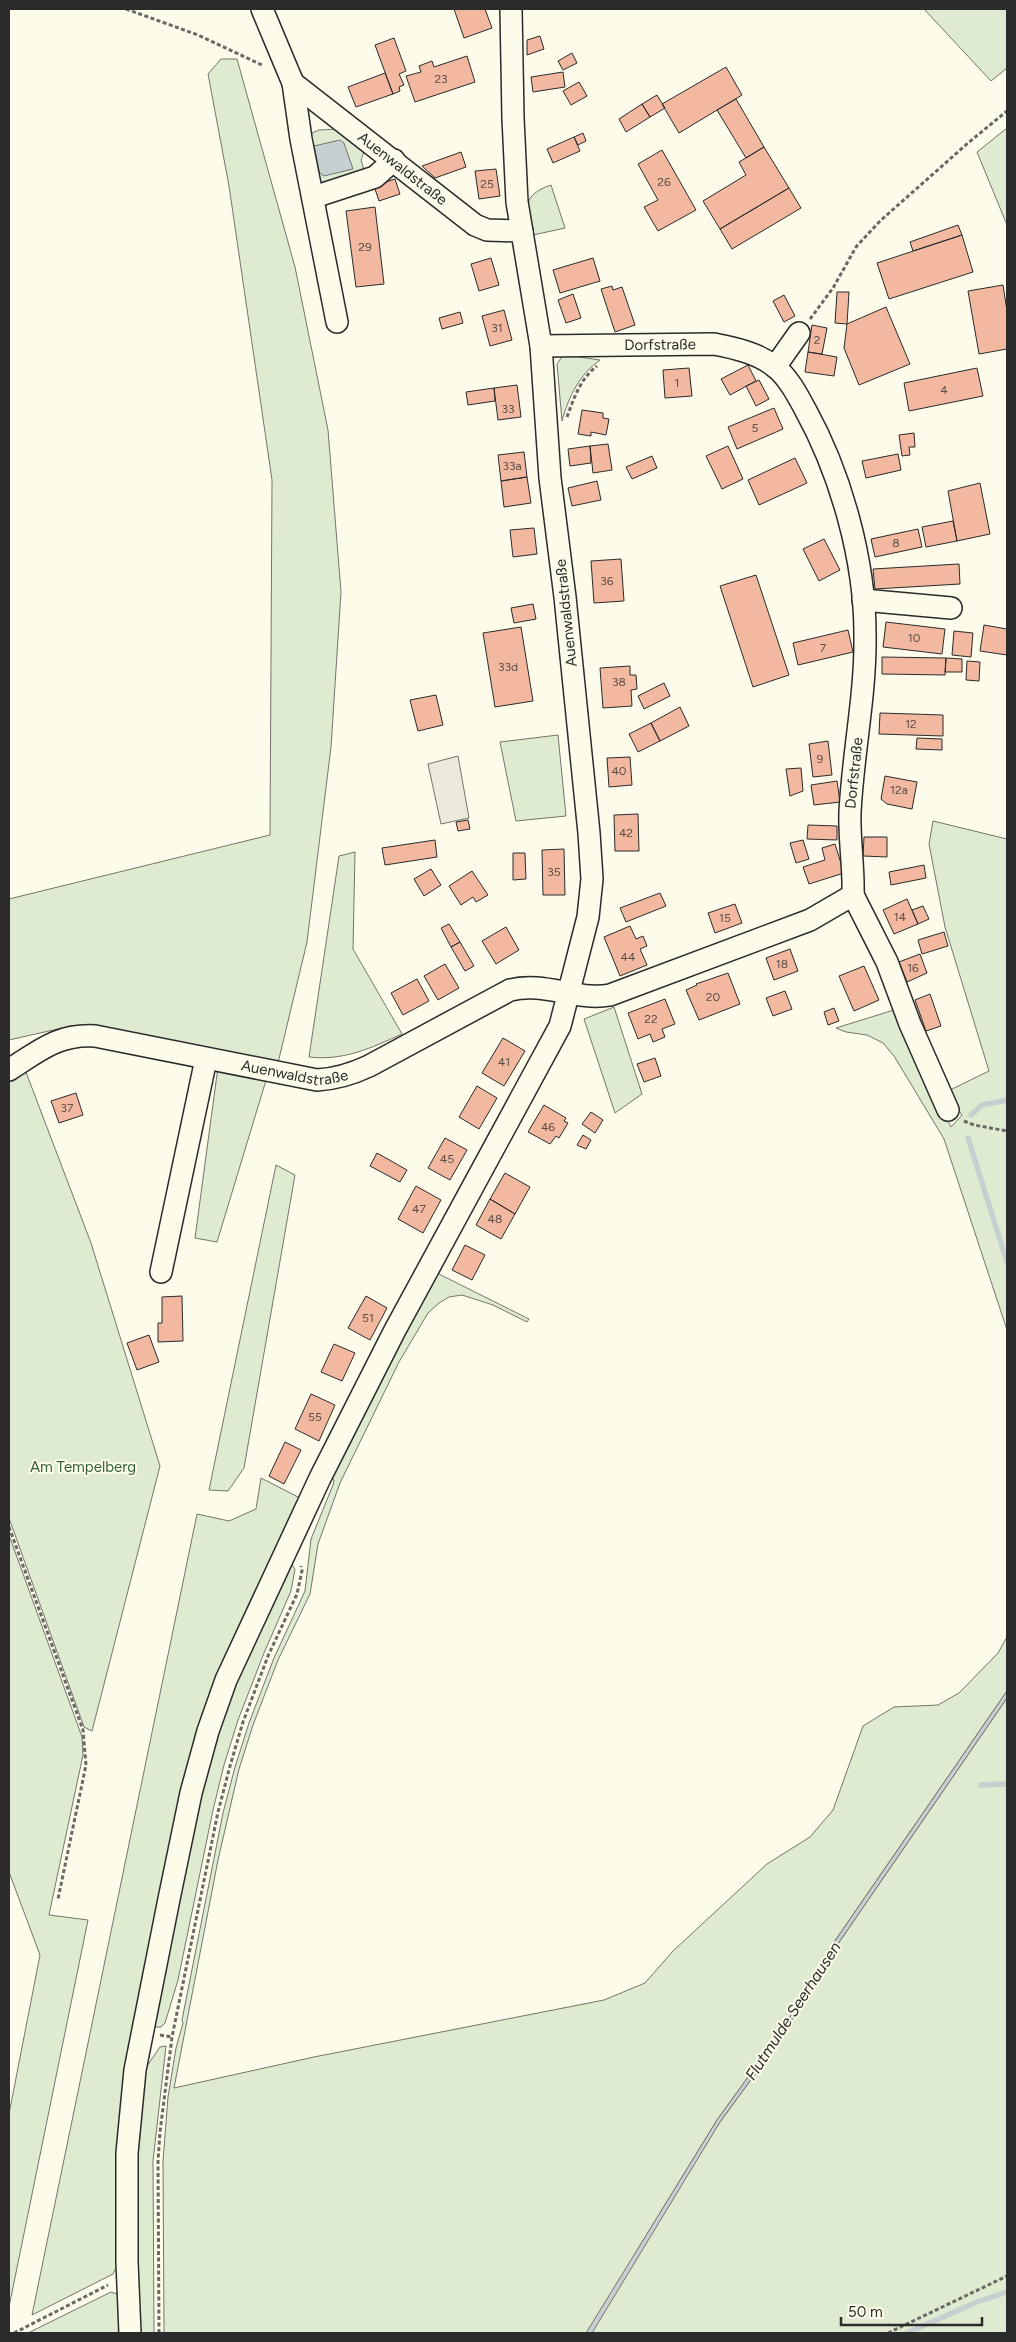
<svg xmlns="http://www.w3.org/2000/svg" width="1016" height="2342" font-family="Figtree,sans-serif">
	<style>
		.green { fill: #deebd1; stroke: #74746e }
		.parking { fill: #eceadb; stroke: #74746e }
		.water { fill: #c7d0d0; stroke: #74746e }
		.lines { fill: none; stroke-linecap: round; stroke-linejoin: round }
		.stream { stroke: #c7d0d0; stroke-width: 5.5 }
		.building { fill: #f2b8a0; stroke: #2b2b2b }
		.minor-casing { stroke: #2b2b2b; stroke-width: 24 }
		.path { stroke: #6a6964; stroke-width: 3; stroke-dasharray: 4 2.5; stroke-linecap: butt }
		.minor { stroke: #fdfbea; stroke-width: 21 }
		.labels { text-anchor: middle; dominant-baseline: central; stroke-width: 4; stroke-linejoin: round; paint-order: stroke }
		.number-label { font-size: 12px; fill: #5d4e48 }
		.street-label { font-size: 15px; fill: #2b2b2b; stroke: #fdfbea }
		.park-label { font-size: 15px; fill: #34623c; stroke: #fdfbea }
		.water-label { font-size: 16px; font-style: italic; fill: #2b2b2b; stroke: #fdfbea }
	</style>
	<rect width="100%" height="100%" fill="#fdfbea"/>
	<path class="green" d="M924,9H1007V68L991,81Z
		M221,59H237L295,267L328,430L341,592L331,747L307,942L278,1063L97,1027L71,1026L9,1040V899L270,835L272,480L229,186L208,74Z
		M1007,128V225L977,152Z
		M338,129L365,149L361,160L365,173L326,184L320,182L309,139L312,133L319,130Z
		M551,185L565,228L533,235C527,208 520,196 551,185Z
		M579,353V357L600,360C579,375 569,396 562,421L557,364L563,355Z
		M558,735L566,816L516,821L500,742Z
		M933,821L1007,839V1330L944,1139L894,1056L883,1043L867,1035L846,1032L836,1028L894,1010L897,1021L951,1127L962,1115L946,1092L989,1071L945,927L929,844Z
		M355,852L353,949L402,1034C371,1048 344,1061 309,1057L339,856Z
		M614,1007L642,1094L615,1113L584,1019Z
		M24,1067L91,1243L160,1466L92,1731L84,1727L9,1518V1077Z
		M218,1067L267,1077L217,1242L195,1238Z
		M276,1165L295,1175L244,1468L228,1491L209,1490Z
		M437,1273L529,1319L527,1322L493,1305L462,1295L449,1297L439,1303L428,1313L399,1362L340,1483L318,1544L310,1594L278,1660L253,1725L239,1769L218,1860L174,2088L314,2057L604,2000L645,1983L673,1951L767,1864L810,1837L833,1810L863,1726L894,1707L938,1705L959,1693L998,1653L1007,1637V1691L828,1951L803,1997L774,2041L717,2120L638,2249L720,2122L777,2044L831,1954L1007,1698V2333H164L163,2161L168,2097L176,2048L183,2023L182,2020L223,1813L235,1767L249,1723L274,1658L305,1591L311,1539L333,1485L334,1480L330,1477L367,1401Z
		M261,1478L300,1498L184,1791L119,2261L113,2274L32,2315L197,1514L229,1521L256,1509Z
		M9,1535L82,1737L83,1755L49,1915L88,1920L9,2307V2114L40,1955L9,1872Z
		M285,1565H292L295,1569L291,1591L264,1653L238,1720L224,1765L213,1810L178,1980L165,2023L161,2027H156L153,2023L177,1901L215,1733Z
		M166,2046L153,2161L154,2333H139L136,2261L135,2154L143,2072L160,2047Z
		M111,2292L117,2294L121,2301L122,2333H28Z"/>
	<path class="parking" d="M458,756L469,818L441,824L428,764Z"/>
	<path class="water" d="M340,140L344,143L353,169L324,176L319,172L314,146Z
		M1007,1691V1698L831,1954L777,2044L720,2122L592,2333H586L717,2120L774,2041L803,1997L828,1951Z"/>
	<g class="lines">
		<path class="stream" d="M971,1115L982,1105L1007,1100
			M968,1138L1007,1262
			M981,1785L1007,1784
			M907,2333L977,2302L1007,2292"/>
	</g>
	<path class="building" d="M454,9H485L492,28L464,38Z
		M540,36L544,49L527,55V40Z
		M394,38L406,71L399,74L404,85L399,87L400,91L393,94L375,45Z
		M572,53L577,63L563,70L558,61Z
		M467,56L475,82L415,102L406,76L421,72L419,66L432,61L434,67Z
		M726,67L742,95L679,133L662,104Z
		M563,72L565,87L533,92L531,77Z
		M385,73L393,94L356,107L348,87Z
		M579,82L587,96L571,105L563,91Z
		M657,95L665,108L650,117L642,104Z
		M736,99L764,147L746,158L717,110Z
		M642,104L650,117L626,132L619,119Z
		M583,133L586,141L578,145L574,137Z
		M574,137L580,151L553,163L547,149Z
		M764,147L789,188L720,229L703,201L746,175L739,162Z
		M662,150L696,210L658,231L644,207L658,200L638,164Z
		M461,152L466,167L435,178L422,166Z
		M496,169L500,196L479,199L475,171Z
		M395,179L400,194L379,201L374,186Z
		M789,188L801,208L732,249L720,229Z
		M375,207L384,284L356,287L346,211Z
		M958,225L962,235L913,251L910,242Z
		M962,235L973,272L889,299L877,263Z
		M491,258L499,285L479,291L471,264Z
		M593,258L600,281L560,293L553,270Z
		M1003,285L1007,311V349L979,354L968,291Z
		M612,286L613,290L622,287L635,325L615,332L601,289Z
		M837,292H849L847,324L835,323Z
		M573,294L581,318L566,323L558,300Z
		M784,295L795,316L784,322L773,301Z
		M886,307L910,364L859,385L844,348L847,324Z
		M504,310L512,340L490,346L482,316Z
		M460,312L463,323L442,329L439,318Z
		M812,325L827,328L822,354L808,352Z
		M808,352L837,357L834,376L805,372Z
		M748,365L756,381L730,395L721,379Z
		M689,368L692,396L665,398L663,370Z
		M977,368L983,396L909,411L904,383Z
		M759,380L769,399L756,406L746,386Z
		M517,385L521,417L498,420L494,388Z
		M494,388L495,401L468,405L466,392Z
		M774,408L783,429L737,449L728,427Z
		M582,410L603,413V418L609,419L606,435L591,432V436L578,434Z
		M914,433L915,447H909L910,455L902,456L899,435Z
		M608,444L612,470L593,473L590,446Z
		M590,446L591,463L570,466L568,449Z
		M728,446L743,479L722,489L706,456Z
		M524,452L527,477L501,481L498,455Z
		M898,454L901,470L866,478L862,461Z
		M652,456L657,468L632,479L626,467Z
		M795,458L807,483L759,505L748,480Z
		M527,477L531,503L504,507L501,481Z
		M597,481L601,500L572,506L568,488Z
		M980,483L990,534L957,541L948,491Z
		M953,521L957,541L926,547L922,527Z
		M534,528L537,554L513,557L510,530Z
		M918,529L922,547L875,557L871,539Z
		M824,539L840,570L819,581L803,549Z
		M621,559L624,601L594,603L591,561Z
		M959,564L960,584L875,589L873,569Z
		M756,575L789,675L753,687L720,586Z
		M533,604L536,619L514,623L511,608Z
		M886,622L945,629L942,654L883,647Z
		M984,625L1007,629V655L980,651Z
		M521,627L533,701L495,707L483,633Z
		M848,630L853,652L798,665L793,643Z
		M954,631L973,633L971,657L952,655Z
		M882,657L946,658L945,675L882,674Z
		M946,658L962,659V672H945Z
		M967,661L980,662L979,681L966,680Z
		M630,666V675H636L637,689L631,690L632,706L603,708L600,668Z
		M664,683L670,696L644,709L638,696Z
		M436,695L443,725L418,731L410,700Z
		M680,707L689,726L660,741L651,723Z
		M880,713L943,715V736L879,734Z
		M651,723L660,741L638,752L629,734Z
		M917,738L942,739V750L916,749Z
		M828,741L832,775L813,777L809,744Z
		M630,757L632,785L609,787L607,758Z
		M801,768L803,791L790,796L786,769Z
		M885,776L917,782L912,809L887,804L881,799Z
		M837,781L840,802L814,805L811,785Z
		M638,814L639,851H615L614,815Z
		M468,820L470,829L458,831L456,822Z
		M808,825L837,826V840L807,839Z
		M864,837H887V857L863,856Z
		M435,840L437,857L385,865L382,848Z
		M803,840L809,859L796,863L790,843Z
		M835,844L844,873L809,884L803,867L825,860L822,848Z
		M564,849L565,895H543L542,850Z
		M513,853H525L526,879L513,880Z
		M924,865L926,878L891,885L889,872Z
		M431,869L441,885L424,896L414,879Z
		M472,871L488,895L476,902L473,897L461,905L449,886Z
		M660,893L666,906L626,922L620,908Z
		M907,899L918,924L894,934L883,910Z
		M735,904L742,923L715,933L708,913Z
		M923,906L929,919L918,924L912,910Z
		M449,924L460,942L451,947L441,928Z
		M630,926L636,939L643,936L647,946L640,949L647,965L620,976L604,937Z
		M506,927L519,950L496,964L482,941Z
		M944,932L948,946L922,954L918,940Z
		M460,942L474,966L465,971L451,947Z
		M790,949L798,971L774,980L766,958Z
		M920,954L927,973L907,982L899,962Z
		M445,964L459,988L438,1000L424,976Z
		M864,966L879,1000L854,1011L839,976Z
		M728,973L740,1004L699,1020L686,990L697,985L696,984Z
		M417,979L429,1001L403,1015L391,993Z
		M785,991L792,1009L773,1016L766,998Z
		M930,994L941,1026L926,1031L915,1000Z
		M665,999L675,1024L662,1029L665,1037L653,1042L650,1034L638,1039L628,1013Z
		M834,1008L839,1021L828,1025L824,1012Z
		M503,1038L525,1051L504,1086L482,1073Z
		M655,1058L661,1076L644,1082L637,1064Z
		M477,1086L497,1098L479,1129L459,1117Z
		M76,1093L83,1115L59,1123L51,1101Z
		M544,1105L566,1118L564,1121L568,1123L559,1138L556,1136L550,1144L528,1132Z
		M591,1112L603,1120L595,1133L582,1124Z
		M583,1135L591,1140L586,1149L577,1145Z
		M445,1138L467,1150L450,1180L428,1168Z
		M377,1153L407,1170L400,1182L370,1166Z
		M505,1173L530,1187L515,1214L490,1199Z
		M416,1186L441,1200L423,1233L398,1219Z
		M490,1199L515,1214L501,1239L476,1225Z
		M465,1245L485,1255L472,1280L452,1270Z
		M182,1296L183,1341L158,1342V1323H162V1297Z
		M366,1296L387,1308L370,1340L348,1328Z
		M149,1335L159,1362L137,1370L127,1343Z
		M334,1344L355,1353L342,1381L321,1372Z
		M311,1394L335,1405L319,1441L295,1429Z
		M285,1442L301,1450L284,1484L269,1476Z"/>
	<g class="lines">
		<g class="minor-casing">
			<g id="minor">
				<path d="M262,9L293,83L301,139L337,322"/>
				<path id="s1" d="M293,83L475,225L487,230L522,231"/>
				<path d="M314,197L375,177L394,160"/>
				<path id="s2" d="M541,346L714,344C735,348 757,353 774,366C788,377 797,394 805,409C841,474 865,560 865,634C866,694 853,752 850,812C849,840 854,867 853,895"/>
				<path d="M775,367L799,333"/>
				<path d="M863,600L951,608"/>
				<path d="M853,895L887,962L910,1024L948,1110"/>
				<path id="s3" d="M9,1070C39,1051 57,1034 95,1036L317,1080C336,1079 352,1074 369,1066L510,990C546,981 574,1001 610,995L810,920L853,895"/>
				<path d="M161,1272L206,1059"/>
				<path d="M130,2333L127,2262V2153L135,2070L169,1899L191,1793L208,1731L226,1680L320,1478L394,1332L560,1026L588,917L592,879L589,833L565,597L550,478L541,346L517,202L513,118L511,9"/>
			</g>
		</g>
		<path class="path" d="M126,9L198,35L264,66
			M810,319L833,288L856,247L880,221L968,143L1007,111
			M567,417C574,398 580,379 597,366
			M964,1121L974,1125L1007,1131
			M9,1527L83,1730L86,1765L58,1899
			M160,2035L172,2037
			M14,2333L108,2285
			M159,2333L158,2161L160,2132L172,2037L218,1812L230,1766L243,1722L268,1656L297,1594L302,1571L301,1566
			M888,2333L1007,2276"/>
		<use href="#minor" class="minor"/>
	</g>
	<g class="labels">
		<g class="number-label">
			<text x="441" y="79">23</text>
			<text x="664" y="182">26</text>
			<text x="487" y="184">25</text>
			<text x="365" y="247">29</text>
			<text x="497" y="328">31</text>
			<text x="817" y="340">2</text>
			<text x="677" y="383">1</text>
			<text x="944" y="390">4</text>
			<text x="508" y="409">33</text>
			<text x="755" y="428">5</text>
			<text x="512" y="466">33a</text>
			<text x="896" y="543">8</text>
			<text x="607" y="581">36</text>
			<text x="914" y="638">10</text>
			<text x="823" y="648">7</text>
			<text x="508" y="667">33d</text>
			<text x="619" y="682">38</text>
			<text x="911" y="724">12</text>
			<text x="820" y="759">9</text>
			<text x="619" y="771">40</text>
			<text x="899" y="790">12a</text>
			<text x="626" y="833">42</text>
			<text x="554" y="872">35</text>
			<text x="900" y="917">14</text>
			<text x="725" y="918">15</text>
			<text x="628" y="957">44</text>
			<text x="782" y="964">18</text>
			<text x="913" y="968">16</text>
			<text x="713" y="997">20</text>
			<text x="651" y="1019">22</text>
			<text x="504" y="1062">41</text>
			<text x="67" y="1108">37</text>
			<text x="548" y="1127">46</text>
			<text x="447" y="1159">45</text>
			<text x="419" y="1209">47</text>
			<text x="495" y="1219">48</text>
			<text x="368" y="1318">51</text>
			<text x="315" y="1417">55</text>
		</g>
		<g class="street-label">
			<text stroke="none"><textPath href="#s1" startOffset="139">Auenwaldstraße</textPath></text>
			<text stroke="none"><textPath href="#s2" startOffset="119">Dorfstraße</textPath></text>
			<text transform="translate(566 613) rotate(-96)">Auenwaldstraße</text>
			<text transform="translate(854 773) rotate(-84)">Dorfstraße</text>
			<text stroke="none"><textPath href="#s3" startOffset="298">Auenwaldstraße</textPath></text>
		</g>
		<g class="park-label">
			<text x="83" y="1467">Am Tempelberg</text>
		</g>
		<g class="water-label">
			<text transform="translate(793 2011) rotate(-57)">Flutmulde Seerhausen</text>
		</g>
	</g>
	<rect width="1016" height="2342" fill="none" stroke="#2b2b2b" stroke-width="20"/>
	<path d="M841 2317v8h141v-8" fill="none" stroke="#2b2b2b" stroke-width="2.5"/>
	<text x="848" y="2317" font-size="15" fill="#2b2b2b" stroke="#fdfbea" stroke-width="4" paint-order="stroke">50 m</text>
</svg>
